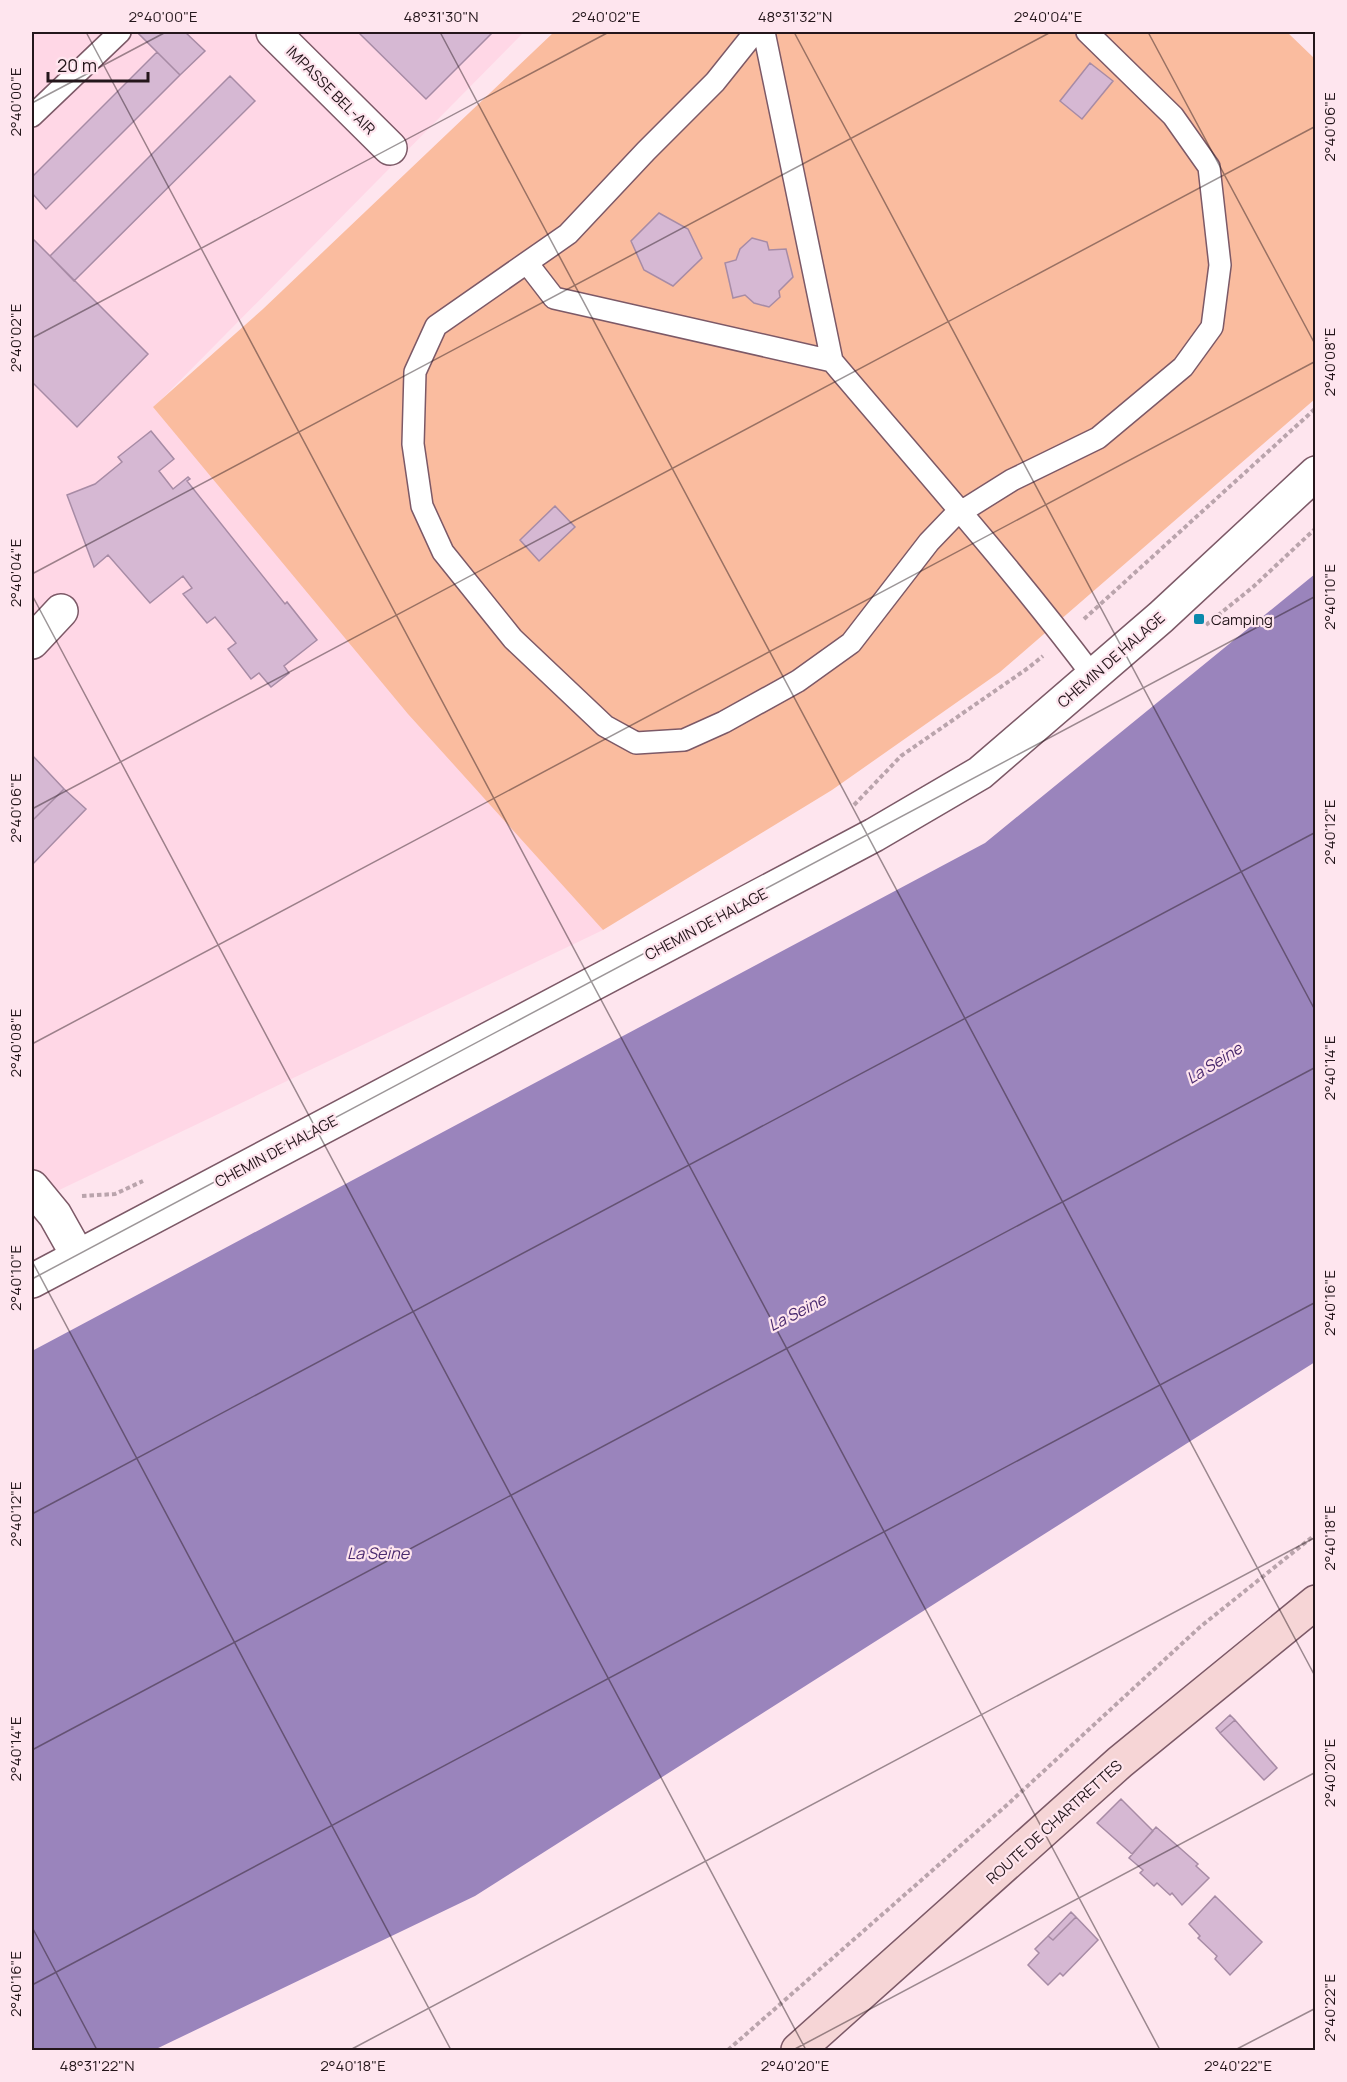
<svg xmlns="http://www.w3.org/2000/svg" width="1347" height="2082" font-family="Manrope,sans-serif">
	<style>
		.built { fill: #ffd7e6 }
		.green { fill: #fabc9f }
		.water { fill: #9a84bc }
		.building { fill: #d6b8d3; stroke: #a78ba5; stroke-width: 1.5 }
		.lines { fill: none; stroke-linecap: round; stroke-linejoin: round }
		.service-casing { stroke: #7c5967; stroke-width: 24 }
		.minor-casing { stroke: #7c5967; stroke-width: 36 }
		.secondary-casing { stroke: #7c5967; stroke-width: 36 }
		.path { stroke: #baa4ac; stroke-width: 4; stroke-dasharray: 4.5 3; stroke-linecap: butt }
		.service { stroke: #fff; stroke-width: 21 }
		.minor { stroke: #fff; stroke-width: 33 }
		.secondary { stroke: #f6d5d6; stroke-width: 33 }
		.ticks { fill: none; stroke: #24161b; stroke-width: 1.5; stroke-opacity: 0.45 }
		.poi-dot { fill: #0a88ab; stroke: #fee5ee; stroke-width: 2 }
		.labels { text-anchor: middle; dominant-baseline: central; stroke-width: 4.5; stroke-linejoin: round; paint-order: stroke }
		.street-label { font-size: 15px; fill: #24161b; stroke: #fee5ee }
		.poi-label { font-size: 15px; fill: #24161b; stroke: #fee5ee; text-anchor: start }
		.water-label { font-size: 16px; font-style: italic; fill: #49296e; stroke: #fee5ee }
		.neatline { fill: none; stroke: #24161b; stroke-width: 2 }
		.ticks-label { font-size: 15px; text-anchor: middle; fill: #24161b }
	</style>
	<rect width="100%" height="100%" fill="#fee5ee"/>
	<path class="built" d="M32,32H524L154,407L603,930L32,1203Z"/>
	<path class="green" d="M554,32H1287L1315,59V399L1000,672L832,790L603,930L408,714L153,407L263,309Z"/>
	<path class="water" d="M1315,574V1362L475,1896L154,2050H32V1351L985,843Z"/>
	<path class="building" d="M142,32H185L205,51L180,75L139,34Z
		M358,32H493L426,99Z
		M157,52L180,75L46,209L32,193V177Z
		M1090,63L1113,81L1082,119L1060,101Z
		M230,76L255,101L74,281L50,256Z
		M659,213L688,229L702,258L673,286L644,270L631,241Z
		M32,238L148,354L77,427L32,382Z
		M752,238L767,242L769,250L786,249L793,277L779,291L780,297L769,307L754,303L745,295L733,298L725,263L736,260L740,249Z
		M151,431L174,459L159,471L173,489L188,477L190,479L187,481L285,604L287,602L317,640L284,666L289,673L271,687L259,673L251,679L228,649L236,643L215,617L207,623L183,594L192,588L183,576L150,603L108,555L94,567L67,495L95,484L122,462L118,457Z
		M555,506L575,527L539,561L520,540Z
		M32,755L64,789L32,821Z
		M64,789L86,809L32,865V821Z
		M1230,1715L1235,1720L1220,1733L1216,1728Z
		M1235,1720L1277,1768L1264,1780L1220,1733Z
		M1121,1799L1153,1831L1132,1854L1097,1823Z
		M1156,1827L1198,1864L1196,1866L1209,1878L1182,1905L1172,1893L1170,1895L1157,1883L1154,1886L1140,1873L1143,1870L1129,1858Z
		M1215,1896L1262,1942L1230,1975L1215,1959L1217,1956L1198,1938L1200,1936L1189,1924Z
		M1071,1912L1076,1917L1053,1940L1048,1936Z
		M1076,1917L1098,1940L1063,1976L1060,1973L1048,1985L1028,1965L1039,1953L1035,1949L1048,1936L1053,1940Z"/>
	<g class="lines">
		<g class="service-casing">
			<path id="service" d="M755,32L715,82L646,151L568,234L436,326L415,372L413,444L422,506L443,552L513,639L605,726L636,743L684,740L724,722L798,681L851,643L929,542L953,517L1012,480L1098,438L1183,367L1212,327L1220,265L1209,167L1173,116L1087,32
				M32,116L120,32
				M527,263L554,298L832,361L764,32
				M832,361C920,465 1011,567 1093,676"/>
		</g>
		<g class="minor-casing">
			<path id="minor" d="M273,32L390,148
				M32,642L61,611
				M32,1187L55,1215L78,1256
				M32,1281L874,835L980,773L1161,617L1316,473"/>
		</g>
		<g class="secondary-casing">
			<path id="secondary" d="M798,2050L1120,1762L1316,1602"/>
		</g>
		<path class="path" d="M1084,619L1316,408
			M1206,625L1253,587L1316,528
			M854,805L901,756L1028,668L1043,656
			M82,1196L115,1194L143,1181
			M728,2050L1008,1804L1200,1627L1316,1534"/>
		<use href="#service" class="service"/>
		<use href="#minor" class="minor"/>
		<use href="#secondary" class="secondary"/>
	</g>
	<path class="ticks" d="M86,32L1160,2050M440,32L1316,1678M794,32L1316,1012M1148,32L1316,346M32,103L166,32M32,338L609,32M32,574L1051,32M32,595L806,2050M32,809L1316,126M32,1044L1316,361M32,1261L451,2050M32,1279L1316,596M32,1514L1316,832M32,1750L1316,1067M32,1927L97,2050M32,1985L1316,1302M350,2050L1316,1537M793,2050L1316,1772M1235,2050L1316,2008"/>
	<rect class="poi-dot" x="1193" y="613" width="12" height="12" rx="3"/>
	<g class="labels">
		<g class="street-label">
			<text transform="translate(331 90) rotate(45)">IMPASSE BEL-AIR</text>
			<text transform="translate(1111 660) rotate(-41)">CHEMIN DE HALAGE</text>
			<text transform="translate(706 924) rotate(-28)">CHEMIN DE HALAGE</text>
			<text transform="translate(276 1151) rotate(-28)">CHEMIN DE HALAGE</text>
			<text transform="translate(1054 1822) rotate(-42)">ROUTE DE CHARTRETTES</text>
		</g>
		<g class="poi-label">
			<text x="1211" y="619">Camping</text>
		</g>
		<g class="water-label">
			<text transform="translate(1214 1063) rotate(-32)">La Seine</text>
			<text transform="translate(797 1312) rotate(-27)">La Seine</text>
			<text x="378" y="1553">La Seine</text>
		</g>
	</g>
	<rect width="1347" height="2082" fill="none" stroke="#fee5ee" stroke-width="66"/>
	<path d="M48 72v9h100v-9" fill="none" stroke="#24161b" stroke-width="3"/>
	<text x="57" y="72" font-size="18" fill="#24161b" stroke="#fee5ee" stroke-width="4.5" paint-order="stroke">20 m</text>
	<rect x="33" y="33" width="1281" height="2016" class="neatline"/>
	<g class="ticks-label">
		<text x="163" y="22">2°40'00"E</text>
		<text x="441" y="22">48°31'30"N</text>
		<text x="606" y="22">2°40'02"E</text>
		<text x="795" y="22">48°31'32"N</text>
		<text x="1048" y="22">2°40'04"E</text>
		<text transform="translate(16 102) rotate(-90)" y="5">2°40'00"E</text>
		<text transform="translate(1330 127) rotate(-90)" y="5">2°40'06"E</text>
		<text transform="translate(16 338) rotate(-90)" y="5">2°40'02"E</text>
		<text transform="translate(1330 362) rotate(-90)" y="5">2°40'08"E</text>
		<text transform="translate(16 573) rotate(-90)" y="5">2°40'04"E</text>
		<text transform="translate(1330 597) rotate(-90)" y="5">2°40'10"E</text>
		<text transform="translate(16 808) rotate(-90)" y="5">2°40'06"E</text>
		<text transform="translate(1330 832) rotate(-90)" y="5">2°40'12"E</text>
		<text transform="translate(16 1043) rotate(-90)" y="5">2°40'08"E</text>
		<text transform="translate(1330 1068) rotate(-90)" y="5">2°40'14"E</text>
		<text transform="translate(16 1278) rotate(-90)" y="5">2°40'10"E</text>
		<text transform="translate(1330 1303) rotate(-90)" y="5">2°40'16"E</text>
		<text transform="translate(16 1514) rotate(-90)" y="5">2°40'12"E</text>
		<text transform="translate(1330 1538) rotate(-90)" y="5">2°40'18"E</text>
		<text transform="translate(16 1749) rotate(-90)" y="5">2°40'14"E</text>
		<text transform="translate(1330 1773) rotate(-90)" y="5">2°40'20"E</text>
		<text transform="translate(16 1984) rotate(-90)" y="5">2°40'16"E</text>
		<text transform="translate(1330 2008) rotate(-90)" y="5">2°40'22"E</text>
		<text x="97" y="2071">48°31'22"N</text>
		<text x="353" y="2071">2°40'18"E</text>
		<text x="795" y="2071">2°40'20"E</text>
		<text x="1238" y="2071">2°40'22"E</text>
	</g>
</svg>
